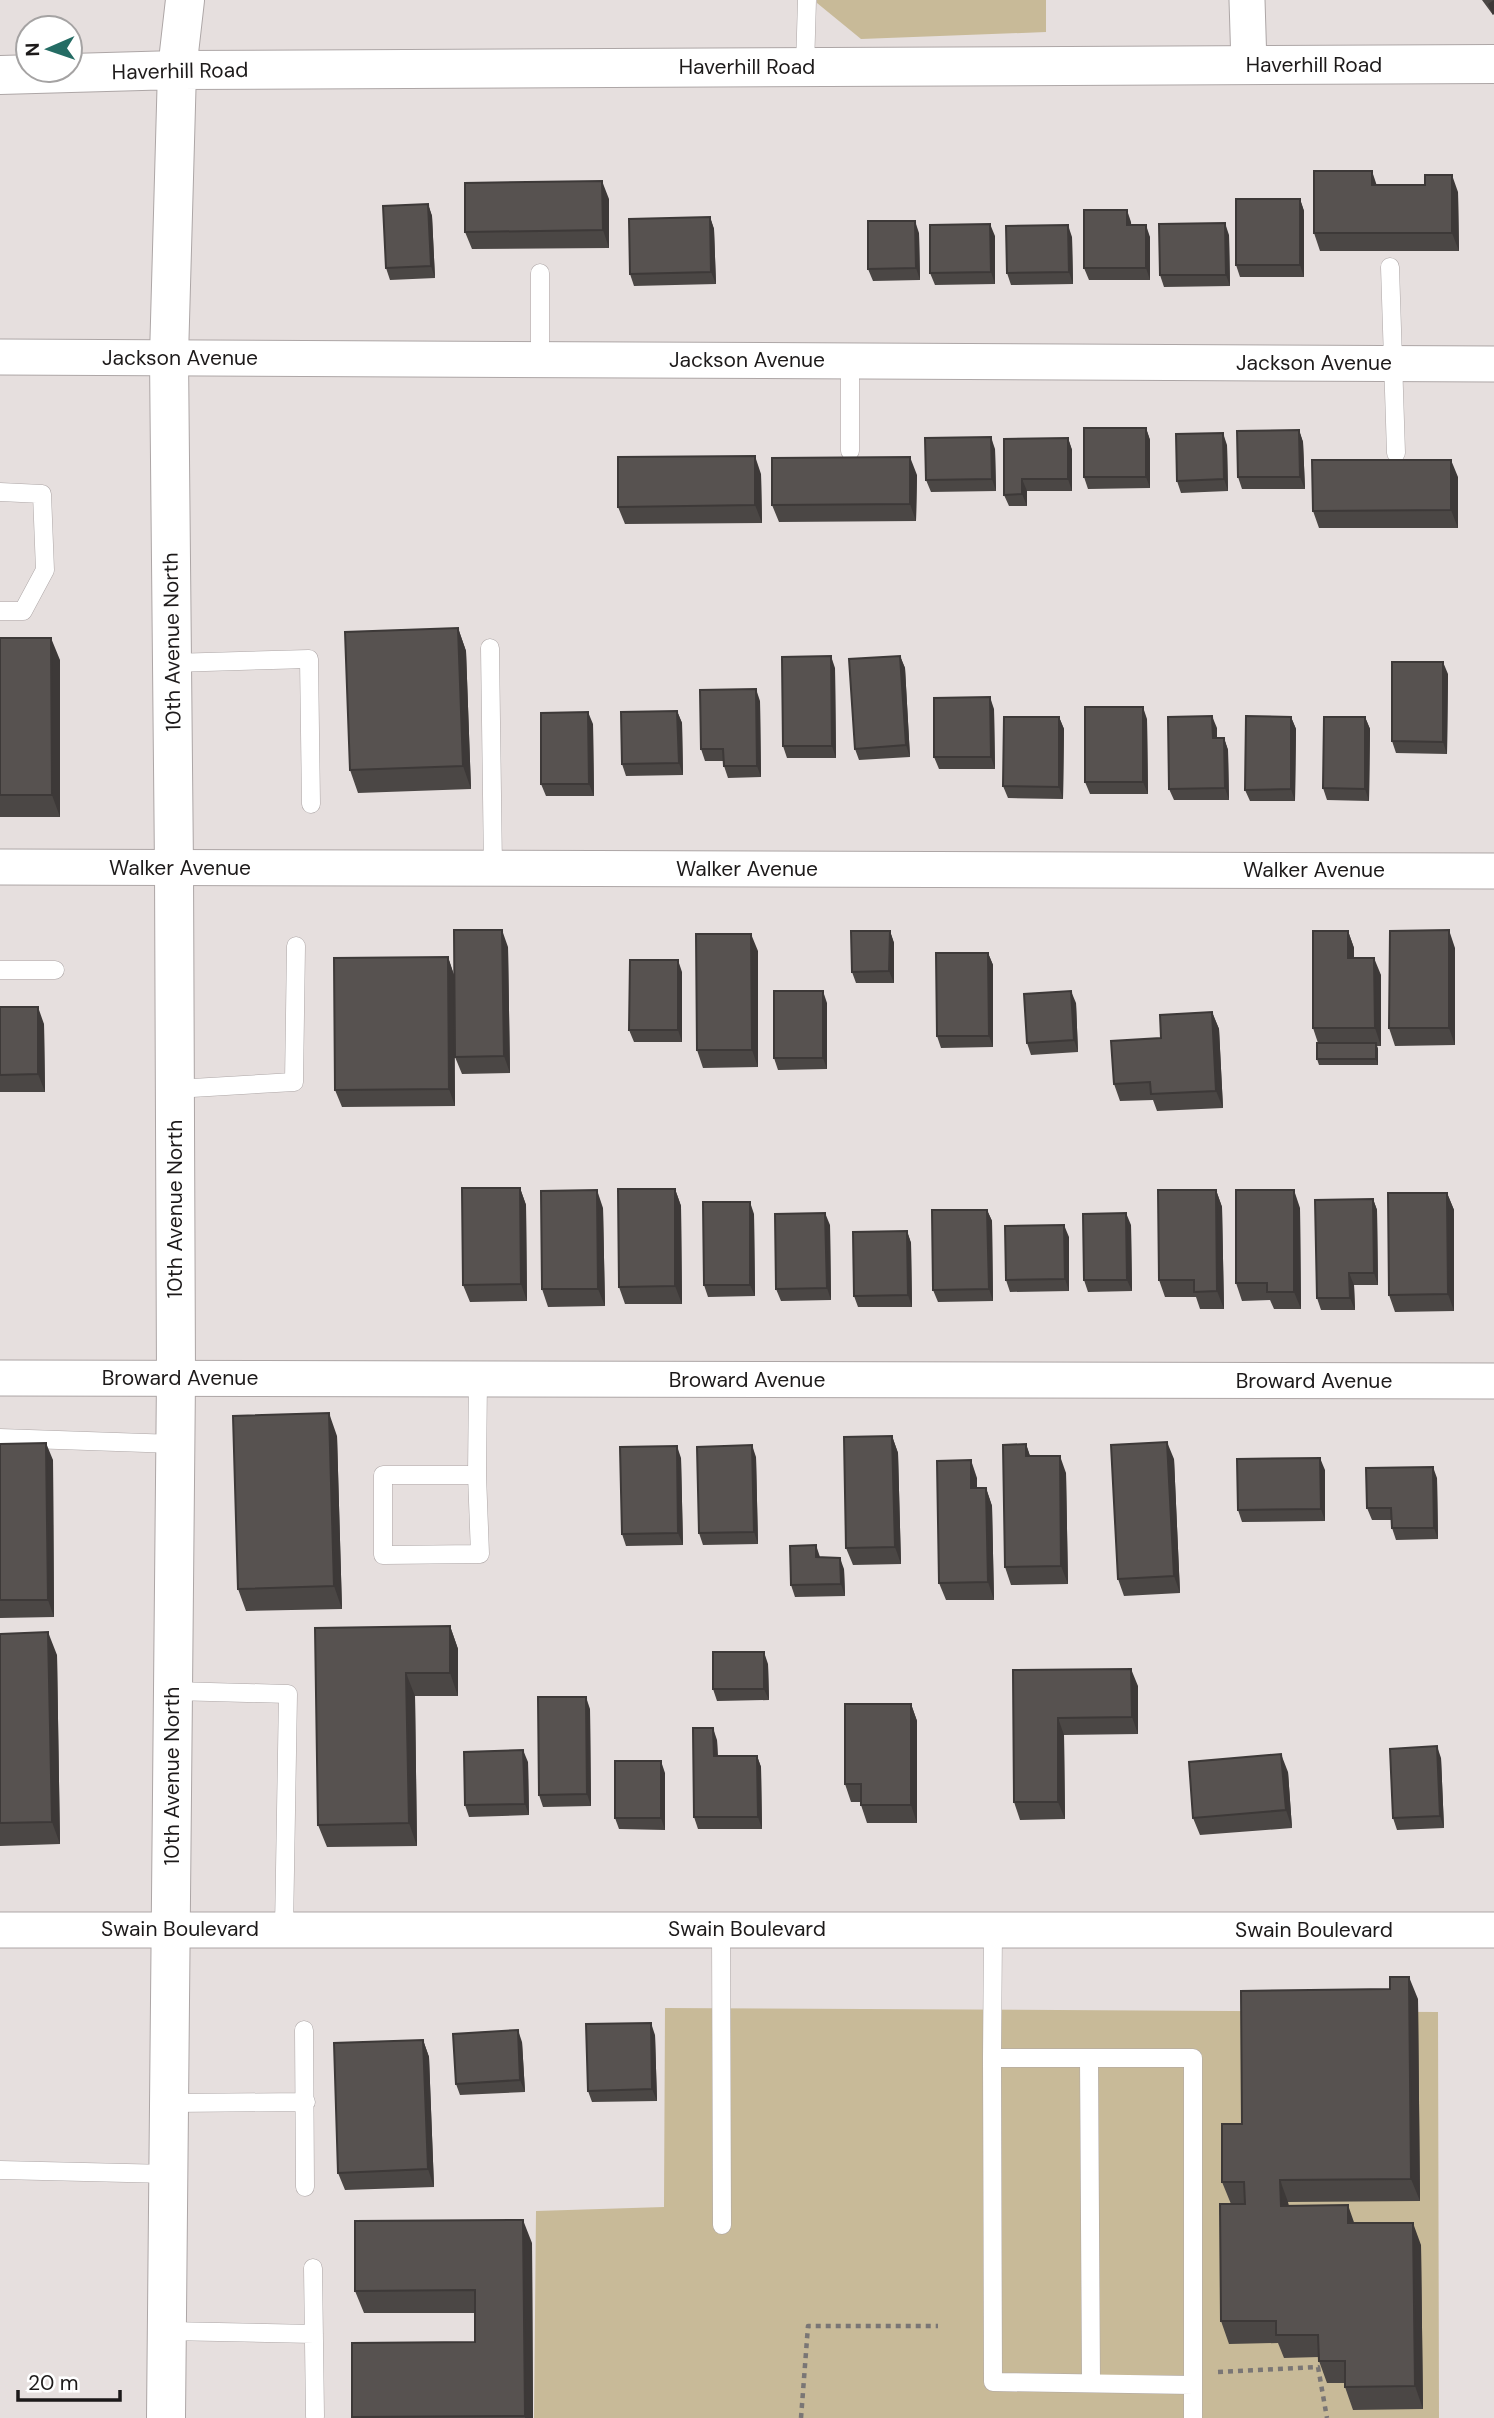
<svg xmlns="http://www.w3.org/2000/svg" width="1494" height="2418" font-family="'DM Sans',sans-serif">
	<style>
		.green { fill: #c8ba98 }
		.lines { fill: none; stroke-linecap: round; stroke-linejoin: round }
		.lane-casing { stroke: #ada6a6; stroke-width: 19 }
		.street-casing { stroke: #ada6a6; stroke-width: 37 }
		.secondary-casing { stroke: #ada6a6; stroke-width: 40 }
		.path { stroke: #7a7675; stroke-width: 4.5; stroke-dasharray: 5 5; stroke-linecap: butt }
		.lane { stroke: #fff; stroke-width: 18 }
		.street { stroke: #fff; stroke-width: 35 }
		.secondary { stroke: #fff; stroke-width: 38 }
		.wall { fill: #4b4745 }
		.shaded-wall { fill: #3d3938 }
		.building { fill: #575250; stroke: #3d3938; stroke-width: 2 }
		.labels { text-anchor: middle; dominant-baseline: central; stroke-width: 7; stroke-linejoin: round; paint-order: stroke }
		.street-label { font-size: 21px; fill: #1d1a1a; stroke: #fff }
	</style>
	<rect width="100%" height="100%" fill="#e6dfde"/>
	<path class="green" d="M817,0H1046V32L861,39L817,3Z
		M665,2008L1438,2012L1439,2418H534L536,2211L664,2207Z"/>
	<g class="lines">
		<g class="lane-casing">
			<path id="lane" d="M805,67L807,0
				M1390,267L1396,453
				M540,360V273
				M850,361V451
				M0,492L42,494L45,570L23,611H0
				M490,648L493,868
				M172,663L309,659L311,804
				M0,970H55
				M175,1089L294,1082L296,946
				M0,1438L175,1444
				M477,1475L480,1554L383,1555V1475H477L478,1379
				M173,1691L288,1694L284,1929
				M721,1929L722,2225
				M993,1930L992,2058H1193V2418
				M304,2030L305,2187
				M992,2058L993,2382L1193,2385
				M1089,2058L1091,2383
				M170,2103L306,2102
				M0,2170L169,2174
				M313,2268L315,2416
				M167,2331L314,2334"/>
		</g>
		<g class="street-casing">
			<path id="street" d="M1247,0L1249,65
				M0,357L1494,364
				M0,867L1494,871
				M0,1378L1494,1381
				M0,1930H1494"/>
		</g>
		<g class="secondary-casing">
			<path id="secondary" d="M0,75L177,70L1494,64
				M166,2418L176,1378L174,868L169,357L177,70L185,0"/>
		</g>
		<path class="path" d="M1218,2372L1318,2367L1327,2418
			M801,2418L808,2326H938"/>
		<use href="#lane" class="lane"/>
		<use href="#street" class="street"/>
		<use href="#secondary" class="secondary"/>
	</g>
	<path class="wall" d="M1482,0H1494L1493,15Z
		M1377,185L1458,192L1459,251H1320L1314,233Z
		M609,199V248L472,249L465,232Z
		M1300,199L1304,211V277H1240L1236,265Z
		M428,204L432,216L435,278L390,280L386,268Z
		M710,217L714,229L716,284L634,286L630,274Z
		M1131,222V225L1150,237V280H1089L1084,268Z
		M919,233L920,280L873,281L868,269Z
		M1229,235L1230,286L1164,287L1160,275Z
		M995,236V284L935,285L930,273Z
		M1072,237L1073,284L1011,285L1007,273Z
		M1146,428L1150,440V488L1088,489L1084,477Z
		M1299,430L1303,442L1305,489H1242L1238,477Z
		M1068,438L1072,450V491H1027V506H1009L1004,495Z
		M1227,445L1228,491L1181,493L1177,481Z
		M995,449L996,491L931,492L926,480Z
		M761,474L762,523L625,524L618,507Z
		M917,475L916,521L779,522L772,505Z
		M1458,477V528H1319L1313,511Z
		M458,628L466,651L471,789L358,793L350,770Z
		M0,638L60,660V817H0Z
		M900,656L905,668L910,757L859,760L855,749Z
		M835,668L836,758H787L783,746Z
		M1448,674L1447,754L1396,753L1392,741Z
		M760,701L761,777L728,778L724,766L723,761H705L701,749Z
		M994,709L995,769H939L934,757Z
		M677,711L682,723L683,775L626,776L622,764Z
		M1059,717L1064,729L1063,799L1008,798L1003,786Z
		M1291,717L1296,729L1295,801H1250L1245,790Z
		M1365,717L1370,729L1369,801L1327,800L1323,788Z
		M1147,719L1148,794H1090L1085,782Z
		M593,724L594,796H546L541,784Z
		M1217,728V738H1224L1228,750L1229,800H1174L1169,789Z
		M890,931L894,943V983H856L852,972Z
		M1348,931L1354,948V958L1381,975V1046H1377L1378,1049V1065H1319L1317,1059L1318,1043L1313,1028Z
		M508,947L510,1073L462,1074L455,1057Z
		M1455,948V1045L1395,1046L1389,1028Z
		M758,951V1067L703,1068L697,1050Z
		M988,953L993,965V1047L941,1048L937,1036Z
		M448,957L454,975L455,1106L342,1107L335,1090Z
		M682,972V1042H634L629,1030Z
		M827,1003V1069L778,1070L774,1058Z
		M1076,1003L1078,1052L1031,1055L1027,1043Z
		M0,1007L44,1024L45,1092H0Z
		M1212,1012L1219,1029L1223,1108L1157,1111L1153,1100L1120,1101L1114,1084L1161,1038Z
		M520,1188L526,1205L527,1301L470,1302L463,1285Z
		M675,1189L681,1206L682,1304H625L619,1287Z
		M1216,1190L1222,1207L1224,1309H1200L1196,1297H1165L1159,1280Z
		M1447,1193L1454,1210V1311L1395,1312L1389,1295Z
		M1373,1199L1377,1210L1378,1285H1354L1355,1310H1321L1317,1298Z
		M603,1208L605,1306L548,1307L542,1289Z
		M1300,1208L1301,1309H1274L1270,1300L1242,1301L1236,1283Z
		M987,1210L992,1221L993,1301L938,1302L933,1290Z
		M754,1214L755,1296L708,1297L704,1285Z
		M830,1225L831,1300L781,1301L776,1289Z
		M1131,1225L1132,1291L1088,1292L1084,1280Z
		M907,1231L911,1243L912,1307H858L854,1296Z
		M1069,1237V1291L1010,1292L1006,1280Z
		M337,1436L342,1609L246,1611L238,1589Z
		M892,1436L898,1453L901,1564L853,1565L846,1548Z
		M0,1444L53,1460L54,1617L0,1618Z
		M1026,1444L1030,1456L1066,1473L1068,1584L1011,1585L1005,1567Z
		M756,1457L758,1544L703,1545L699,1533Z
		M681,1458L683,1545L626,1546L622,1534Z
		M1174,1459L1180,1593L1124,1596L1118,1579Z
		M1325,1470V1521L1242,1522L1238,1510Z
		M977,1478V1488H986L992,1506L994,1600H946L939,1583Z
		M1437,1478L1438,1539L1396,1540L1392,1528V1520H1372L1367,1508Z
		M844,1569L845,1596L795,1597L791,1585Z
		M450,1626L458,1649V1696H415L417,1846L327,1847L318,1825L315,1628Z
		M0,1634L57,1655L60,1844L0,1846Z
		M768,1664L769,1700L717,1701L713,1689Z
		M1013,1670L1138,1686V1734L1064,1735L1065,1819L1020,1820L1014,1802Z
		M911,1704L917,1721V1823H867L861,1805V1802H851L845,1784Z
		M590,1709L591,1806L543,1807L539,1795Z
		M717,1740L718,1756H757L761,1767L762,1829H698L694,1817Z
		M1441,1758L1444,1828L1397,1830L1393,1818Z
		M528,1762L529,1815L469,1817L465,1805Z
		M1288,1772L1292,1828L1200,1835L1193,1818Z
		M665,1773V1830L619,1829L615,1818Z
		M1418,1999L1420,2201L1288,2202L1289,2206L1354,2223L1421,2245L1423,2409L1353,2410L1345,2387V2383H1327L1319,2361V2357L1284,2358L1278,2343L1229,2344L1221,2321L1231,2204L1222,2182L1242,2124Z
		M655,2035L657,2101L592,2102L588,2091Z
		M423,2040L429,2057L434,2187L345,2190L338,2173Z
		M522,2042L525,2092L460,2095L456,2084Z
		M532,2243L533,2418H352V2417L475,2342V2313H364L355,2291Z"/>
	<path class="shaded-wall" d="M1494,0V14L1493,15L1488,4Z
		M1372,171L1378,189L1372,185Z
		M1452,175L1458,192L1459,251L1452,233Z
		M602,181L609,199V248L603,230Z
		M1300,199L1304,211V277L1300,265Z
		M428,204L432,216L435,278L431,266Z
		M1127,210L1131,222L1132,237L1127,225Z
		M710,217L714,229L716,284L711,272Z
		M915,221L919,233L920,280L916,268Z
		M1225,223L1229,235L1230,286L1226,275Z
		M990,224L995,236V284L991,272Z
		M1068,225L1072,237L1073,284L1069,272Z
		M1146,225L1150,237V280L1146,268Z
		M1146,428L1150,440V488L1146,477Z
		M1299,430L1303,442L1305,489L1300,477Z
		M1223,433L1227,445L1228,491L1224,479Z
		M991,437L995,449L996,491L992,479Z
		M1068,438L1072,450V491L1068,479Z
		M755,456L761,474L762,523L755,505Z
		M910,457L917,475L916,521L910,504Z
		M1451,460L1458,477V528L1451,510Z
		M1022,479L1027,491V506L1022,494Z
		M458,628L466,651L471,789L463,766Z
		M51,638L60,660V817L52,795Z
		M831,656L835,668L836,758L832,746Z
		M900,656L905,668L910,757L906,745Z
		M1443,662L1448,674L1447,754L1443,742Z
		M756,689L760,701L761,777L757,766Z
		M990,697L994,709L995,769L991,757Z
		M1143,707L1147,719L1148,794L1143,782Z
		M677,711L682,723L683,775L679,763Z
		M588,712L593,724L594,796L589,784Z
		M1212,716L1217,728V749L1213,738Z
		M1059,717L1064,729L1063,799L1059,787Z
		M1291,717L1296,729L1295,801L1291,789Z
		M1365,717L1370,729L1369,801L1365,789Z
		M1224,738L1228,750L1229,800L1225,788Z
		M502,930L508,947L510,1073L504,1056Z
		M1449,930L1455,948V1045L1449,1028Z
		M890,931L894,943V983L889,971Z
		M1348,931L1354,948V975L1348,958Z
		M751,934L758,951V1067L752,1050Z
		M988,953L993,965V1047L989,1036Z
		M448,957L454,975L455,1106L449,1089Z
		M1374,958L1381,975V1046L1375,1028Z
		M678,960L682,972V1042L678,1030Z
		M823,991L827,1003V1069L823,1058Z
		M1071,991L1076,1003L1078,1052L1074,1040Z
		M38,1007L44,1024L45,1092L38,1074Z
		M1212,1012L1219,1029L1223,1108L1216,1091Z
		M1376,1043L1378,1049V1065L1376,1059Z
		M520,1188L526,1205L527,1301L521,1284Z
		M675,1189L681,1206L682,1304L675,1286Z
		M597,1190L603,1208L605,1306L598,1289Z
		M1216,1190L1222,1207L1224,1309L1217,1291Z
		M1294,1190L1300,1208L1301,1309L1294,1292Z
		M1447,1193L1454,1210V1311L1448,1294Z
		M1373,1199L1377,1210L1378,1285L1374,1273Z
		M750,1202L754,1214L755,1296L750,1285Z
		M987,1210L992,1221L993,1301L989,1289Z
		M825,1213L830,1225L831,1300L827,1288Z
		M1126,1213L1131,1225L1132,1291L1127,1280Z
		M1064,1225L1069,1237V1291L1065,1279Z
		M907,1231L911,1243L912,1307L908,1295Z
		M1349,1273L1354,1285L1355,1310L1350,1298Z
		M329,1413L337,1436L342,1609L334,1586Z
		M892,1436L898,1453L901,1564L895,1547Z
		M1167,1442L1174,1459L1180,1593L1174,1576Z
		M46,1443L53,1460L54,1617L48,1600Z
		M1026,1444L1032,1462L1026,1456Z
		M752,1445L756,1457L758,1544L754,1532Z
		M677,1446L681,1458L683,1545L678,1533Z
		M1060,1456L1066,1473L1068,1584L1061,1566Z
		M1320,1458L1325,1470V1521L1321,1509Z
		M971,1460L977,1478V1506L971,1488Z
		M1433,1467L1437,1478L1438,1539L1434,1528Z
		M986,1488L992,1506L994,1600L988,1582Z
		M816,1545L820,1557H816Z
		M840,1558L844,1569L845,1596L841,1584Z
		M450,1626L458,1649V1696L450,1673Z
		M48,1632L57,1655L60,1844L52,1822Z
		M764,1652L768,1664L769,1700L764,1689Z
		M1131,1669L1138,1686V1734L1132,1717Z
		M406,1673L415,1696L417,1846L409,1823Z
		M586,1697L590,1709L591,1806L587,1794Z
		M911,1704L917,1721V1823L911,1805Z
		M1058,1718L1064,1735L1065,1819L1058,1802Z
		M713,1728L717,1740L718,1768L714,1756Z
		M1437,1746L1441,1758L1444,1828L1440,1816Z
		M523,1750L528,1762L529,1815L525,1804Z
		M1281,1754L1288,1772L1292,1828L1286,1810Z
		M757,1756L761,1767L762,1829L758,1817Z
		M661,1761L665,1773V1830L661,1818Z
		M1409,1977L1418,1999L1420,2201L1411,2179Z
		M651,2023L655,2035L657,2101L652,2089Z
		M518,2030L522,2042L525,2092L520,2080Z
		M423,2040L429,2057L434,2187L428,2169Z
		M1280,2180L1288,2202L1289,2228L1281,2206Z
		M1348,2205L1356,2228L1348,2223Z
		M523,2220L532,2243L533,2418H525V2416Z
		M1413,2223L1421,2245L1423,2409L1415,2386Z"/>
	<path class="building" d="M1314,171H1372V185H1425V175H1452V233H1314Z
		M602,181L603,230L465,232V183Z
		M1236,199H1300V265H1236Z
		M428,204L431,266L386,268L383,206Z
		M1084,210H1127V225H1146V268H1084Z
		M710,217L711,272L630,274L629,219Z
		M868,221H915L916,268L868,269Z
		M1225,223L1226,275H1160L1159,224Z
		M990,224L991,272L930,273V225Z
		M1068,225L1069,272L1007,273L1006,226Z
		M1084,428H1146V477H1084Z
		M1299,430L1300,477H1238L1237,431Z
		M1223,433L1224,479L1177,481L1176,434Z
		M991,437L992,479L926,480L925,438Z
		M1068,438V479H1022V494L1004,495V439Z
		M755,456V505L618,507V457Z
		M910,457V504L772,505V458Z
		M1312,460H1451V510L1313,511Z
		M458,628L463,766L350,770L345,632Z
		M0,638H51L52,795H0Z
		M831,656L832,746H783L782,657Z
		M900,656L906,745L855,749L849,659Z
		M1392,662H1443V742L1392,741Z
		M756,689L757,766H724L723,749H701L700,690Z
		M990,697L991,757H934V698Z
		M1085,707H1143V782H1085Z
		M677,711L679,763L622,764L621,712Z
		M588,712L589,784H541V713Z
		M1212,716L1213,738H1224L1225,788L1169,789L1168,717Z
		M1246,716L1291,717V789L1245,790Z
		M1004,717H1059V787L1003,786Z
		M1324,717H1365V789L1323,788Z
		M454,930H502L504,1056L455,1057Z
		M1449,930V1028H1389L1390,931Z
		M851,931H890L889,971L852,972Z
		M1313,931H1348V958H1374L1375,1028H1313Z
		M696,934H751L752,1050H697Z
		M936,953H988L989,1036H937Z
		M448,957L449,1089L335,1090L334,958Z
		M630,960H678V1030H629Z
		M774,991H823V1058H774Z
		M1071,991L1074,1040L1027,1043L1024,994Z
		M0,1007H38V1074L0,1075Z
		M1212,1012L1216,1091L1151,1094L1150,1082L1114,1084L1111,1041L1161,1038L1160,1015Z
		M1317,1043H1376V1059H1317Z
		M462,1188H520L521,1284L463,1285Z
		M618,1189H675V1286L619,1287Z
		M597,1190L598,1289H542L541,1191Z
		M1158,1190H1216L1217,1291L1194,1292V1280H1159Z
		M1236,1190H1294V1292H1267V1283H1236Z
		M1388,1193H1447L1448,1294L1389,1295Z
		M1373,1199L1374,1273H1349L1350,1298H1317L1315,1200Z
		M703,1202H750V1285H704Z
		M932,1210H987L989,1289L933,1290Z
		M825,1213L827,1288L776,1289L775,1214Z
		M1126,1213L1127,1280H1084L1083,1214Z
		M1064,1225L1065,1279L1006,1280L1005,1226Z
		M907,1231L908,1295L854,1296L853,1232Z
		M329,1413L334,1586L238,1589L233,1416Z
		M892,1436L895,1547L846,1548L844,1437Z
		M1167,1442L1174,1576L1118,1579L1111,1445Z
		M46,1443L48,1600H0V1444Z
		M1026,1444V1456H1060L1061,1566L1005,1567L1003,1445Z
		M752,1445L754,1532L699,1533L697,1447Z
		M677,1446L678,1533L622,1534L620,1447Z
		M1320,1458L1321,1509L1238,1510L1237,1459Z
		M971,1460V1488H986L988,1582L939,1583L937,1461Z
		M1433,1467L1434,1528H1392L1391,1508H1367L1366,1468Z
		M816,1545V1557L840,1558L841,1584L791,1585L790,1546Z
		M450,1626V1673H406L409,1823L318,1825L315,1628Z
		M48,1632L52,1822L0,1823V1634Z
		M713,1652H764V1689H713Z
		M1131,1669L1132,1717L1058,1718V1802H1014L1013,1670Z
		M538,1697H586L587,1794L539,1795Z
		M845,1704H911V1805H861V1784H845Z
		M693,1728H713L714,1756H757L758,1817H694Z
		M1437,1746L1440,1816L1393,1818L1390,1749Z
		M523,1750L525,1804L465,1805L464,1752Z
		M1281,1754L1286,1810L1193,1818L1189,1762Z
		M615,1761H661V1818H615Z
		M1390,1977H1409L1411,2179L1280,2180L1281,2206L1348,2205V2223H1413L1415,2386L1345,2387V2361H1319L1318,2335H1276V2321H1221L1220,2204H1245L1244,2182H1222V2124H1242L1241,1991L1390,1989Z
		M651,2023L652,2089L588,2091L586,2024Z
		M518,2030L520,2080L456,2084L453,2034Z
		M423,2040L428,2169L338,2173L334,2043Z
		M523,2220L525,2416L352,2417V2343L475,2342V2290L355,2291V2221Z"/>
	<g class="labels">
		<g class="street-label">
			<text x="1314" y="65">Haverhill Road</text>
			<text x="747" y="67">Haverhill Road</text>
			<text transform="translate(180 71) rotate(-1)">Haverhill Road</text>
			<text x="180" y="358">Jackson Avenue</text>
			<text x="747" y="360">Jackson Avenue</text>
			<text x="1314" y="363">Jackson Avenue</text>
			<text transform="translate(172 642) rotate(-91)">10th Avenue North</text>
			<text x="180" y="868">Walker Avenue</text>
			<text x="747" y="869">Walker Avenue</text>
			<text x="1314" y="870">Walker Avenue</text>
			<text transform="translate(175 1209) rotate(-90)">10th Avenue North</text>
			<text x="180" y="1378">Broward Avenue</text>
			<text x="747" y="1380">Broward Avenue</text>
			<text x="1314" y="1381">Broward Avenue</text>
			<text transform="translate(172 1776) rotate(-90)">10th Avenue North</text>
			<text x="180" y="1929">Swain Boulevard</text>
			<text x="747" y="1929">Swain Boulevard</text>
			<text x="1314" y="1930">Swain Boulevard</text>
		</g>
	</g>
	<g transform="translate(49 49) rotate(268)"><circle r="33" fill="#ffffff" stroke="#a5a3a3" stroke-width="2"/>
	<path d="M0-5L12 26L0 18L-12 26Z" fill="#246c64"/>
	<text y="-10" font-size="19" font-weight="bold" text-anchor="middle" fill="#1d1a1a">N</text>
	</g>
	<path d="M18 2390v10h102v-10" fill="none" stroke="#1d1a1a" stroke-width="3.5"/>
	<text x="28" y="2390" font-size="21" fill="#1d1a1a" stroke="#ffffff" stroke-width="5" paint-order="stroke">20 m</text>
</svg>
